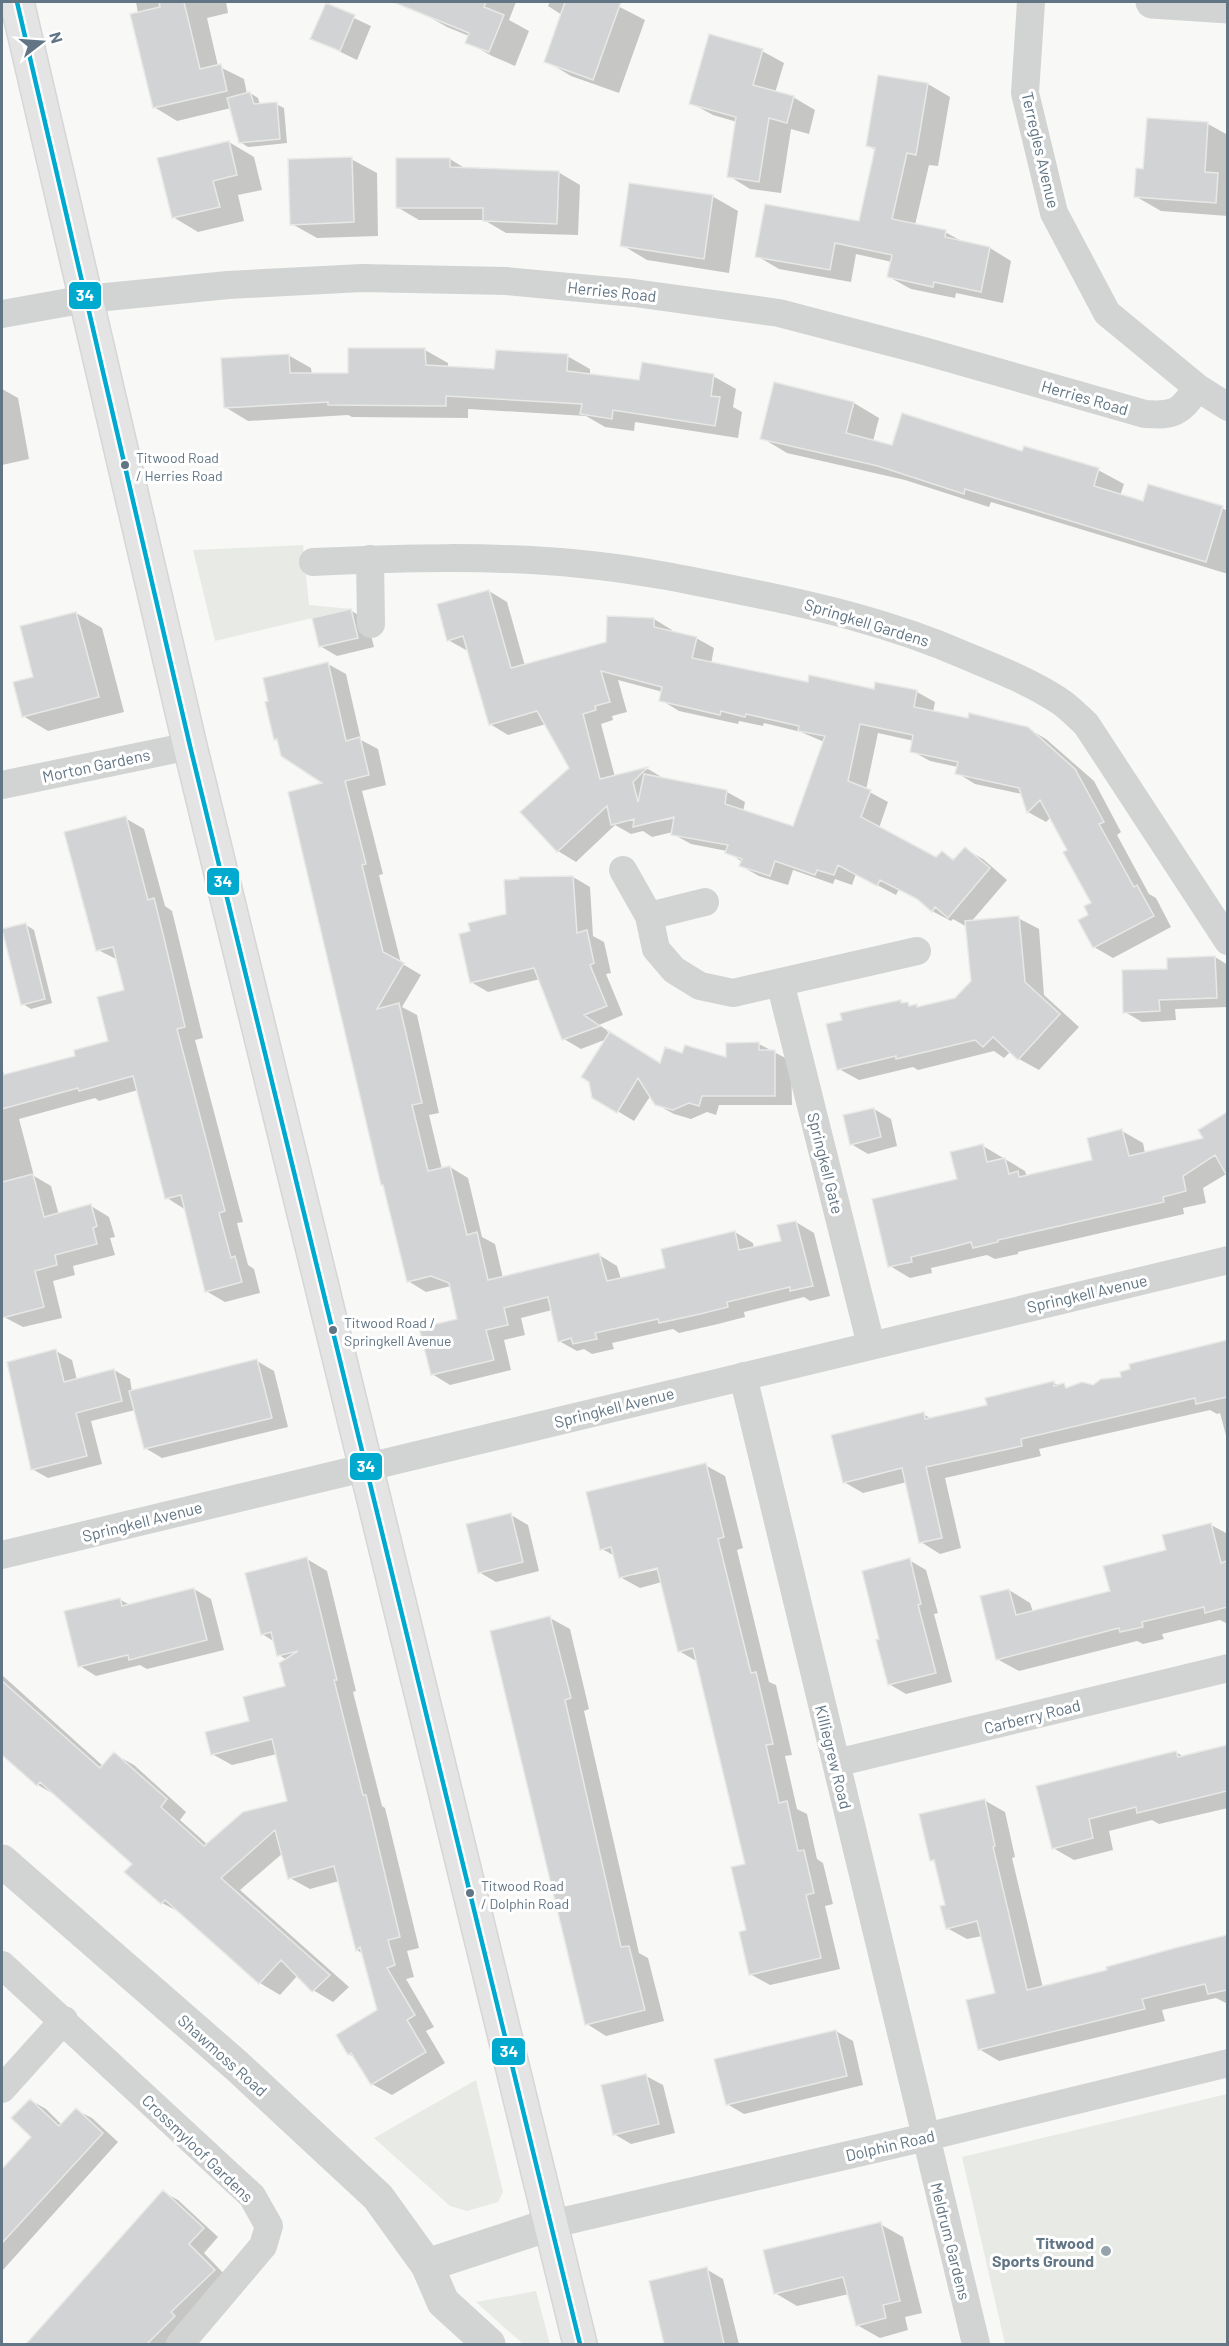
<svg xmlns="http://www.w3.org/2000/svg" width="1229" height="2346" font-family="Barlow,sans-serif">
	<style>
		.green { fill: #e8ebe5 }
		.shadow { fill: #0003; fill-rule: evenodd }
		.building { fill: #d1d3d4; stroke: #e8e8e6; stroke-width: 1.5; fill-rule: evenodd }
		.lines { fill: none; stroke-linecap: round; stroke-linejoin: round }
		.secondary-casing { stroke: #d5d6d6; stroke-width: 36 }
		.minor { stroke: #d2d3d3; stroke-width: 28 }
		.tertiary { stroke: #d2d3d3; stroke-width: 33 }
		.secondary { stroke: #e4e4e4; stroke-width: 33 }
		.bus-1-casing { stroke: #fff; stroke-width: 9 }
		.bus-1 { stroke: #00a9ce; stroke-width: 4.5 }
		.bus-dot { fill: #617584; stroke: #fff; stroke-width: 2 }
		.poi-dot { fill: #96a3ac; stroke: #fff; stroke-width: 2 }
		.labels { text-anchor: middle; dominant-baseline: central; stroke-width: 6; stroke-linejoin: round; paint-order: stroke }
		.bus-label { font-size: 14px; fill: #617584; stroke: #fff; text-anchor: start }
		.street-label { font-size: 16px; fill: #617584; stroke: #fff }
		.poi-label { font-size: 16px; font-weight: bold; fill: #617584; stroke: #fff; text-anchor: end }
		.line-badge { stroke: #fff; stroke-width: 2 }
		.badge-label { font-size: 16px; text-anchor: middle; font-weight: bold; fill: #fff }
	</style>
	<rect width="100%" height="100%" fill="#f8f8f7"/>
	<path class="green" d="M303,545L309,605L351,609L215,641L193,550Z
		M476,2080L503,2192L498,2202L467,2211L450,2206L374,2138Z
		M1227,2094V2344H1005L962,2157Z
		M536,2291L550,2344H523L476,2302Z"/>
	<path class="shadow" d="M136,2H226L228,13L207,18L218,66L244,79L247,94L250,93L258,98L260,105L276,104L284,108L287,143L248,147L240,142L231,108L177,121L154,107Z
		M427,2H516L509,20L529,31L515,66L492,56L467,42L469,36L447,27L422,13Z
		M550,2H610L645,20L619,93L571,76L546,61L562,15L548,6Z
		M326,5L371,26L357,60L312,38Z
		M762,51L784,63L775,93L793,97L815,110L809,134L791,129L781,193L750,189L729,176L737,122L713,115L691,103Z
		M928,84L950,97L938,166L929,165L915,225L945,232L965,243L990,248L1011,261L1003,303L956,293L955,298L911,289L889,277L892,262L856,254L851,282L779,269L757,256L860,223L876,150L867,146Z
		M1208,124L1228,135V216L1161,211L1135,196L1145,170Z
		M229,142L254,157L262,190L238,195L244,221L198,232L173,217Z
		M351,159L377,173L378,236L317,238L292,224Z
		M450,159L466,169L558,172L580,185L578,235L506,233L484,220H419L397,207Z
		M712,196L738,211L729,273L647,260L622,245Z
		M425,350L448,363V368L496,371L567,356L590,369V375L640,382L713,376L736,389L733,407L742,412L738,438L635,422L634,431L605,427L586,416L468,409V418L352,417L348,415L248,421L225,407L288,355L311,368L312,375H350Z
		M775,384L854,403L879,418L873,441L893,446L1023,453L1098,470L1124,484L1120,496L1144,503L1222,508L1228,511V574L991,502L989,507L905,480L787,453L762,438Z
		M2,389L18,398L29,459L2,465Z
		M489,591L507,602L525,666L607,643L654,619L672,630V633L696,638L714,648L711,664L809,684L875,691L876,683L917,692L935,702L933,712L1027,728L1046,739L1094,781L1121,832L1117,835L1149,894L1156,898L1171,927L1113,958L1094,947L1080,920L1090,915L1093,903L1051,817L1046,822L1028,812L1022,794L975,784L957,773L958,767L930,761L912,751L914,741L878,733L866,790L888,802L879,828L936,859L942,852L955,860L965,849L983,859L1007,880L971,922L1018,918L1039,929L1044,995L1079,1027L1039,1070L1019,1059L1011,1051L1004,1058L994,1051L918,1070L913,1067L859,1080L839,1069L900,1002L921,1008L956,999L972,982L967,927L953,919L951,921L932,911L920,900L899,889L896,895L856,874L852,885L835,879L833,884L793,870L788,885L759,876L741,866L742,862L727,851L691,844L673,834V832L652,837L643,831L631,834L615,825L576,862L558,851L571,769L546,724L508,735L490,724L469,649L466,650L448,640ZM618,680L663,692L661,700L679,711L738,724L739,721L763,726L764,723L801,732L824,742L794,828L743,812L745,802L727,792L665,779L648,769L615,777L601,724L613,720L612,716L627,712ZM681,814L682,817L636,826Z
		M350,610L367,620L374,647L337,656L320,646Z
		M76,613L102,628L124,712L48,731L23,716L35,678Z
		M328,664L346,674L361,740L378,749L386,785L362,791L383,874L379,875L401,963L421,975L402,1007L417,1015L439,1113L429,1115L442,1169L450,1167L468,1178L482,1237L495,1244L503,1278L599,1255L617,1266L621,1279L667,1269L735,1232L753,1243L754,1248L782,1242L796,1222L814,1233L830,1296L810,1301L804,1297L744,1312L745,1317L718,1324L679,1333L673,1329L612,1343L614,1349L592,1354L584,1349L577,1351L559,1341L552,1310L521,1318L525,1335L504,1340L511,1370L450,1385L432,1374L459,1320L451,1286L426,1292L408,1281L325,784L275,739Z
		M125,818L144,829L165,906L172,911L203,1038L195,1040L243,1222L237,1223L248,1265L254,1269L260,1293L225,1302L206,1291L186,1210L167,1198L138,1090L99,1101L95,1098L19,1119L34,1176L51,1186L59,1215L91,1206L109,1217L115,1237L110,1238L115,1255L73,1266L75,1275L53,1281L62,1318L23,1327L4,1317L2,1305V1065L4,1076L77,1057L110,1042L126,992L118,960L98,950Z
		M573,877L590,887L593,936L604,942L611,973L606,974L623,1015L599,1025L661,1065L683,1054L727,1059L759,1044L791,1061L792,1105H719L716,1115L707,1112L691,1119L674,1114L656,1104L651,1095L634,1121L594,1097L607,1039L581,1049L564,1039L540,979L488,992L471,982L508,915Z
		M26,925L34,930L52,1003L31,1009L23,1004Z
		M1215,957L1228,965V1007L1175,1009L1176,1020L1142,1022L1125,1012L1169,970Z
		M874,1109L891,1119L897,1146L868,1154L851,1144Z
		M1228,1114V1173L1203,1188L1206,1203L1183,1208L1184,1214L1018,1252V1254L995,1259L987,1255L931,1268L932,1273L910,1278L890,1266L958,1180L983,1146L1025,1171L1027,1177L1094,1161L1122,1131L1143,1143L1145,1153L1206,1139L1201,1131Z
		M1228,1342V1443L1220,1413L1217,1414L1210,1410L1039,1449L1041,1456L945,1478L961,1548L940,1554L921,1542L907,1482L863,1493L844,1482L923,1414L932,1419L988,1406L1053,1383L1070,1388L1094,1387L1122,1378L1131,1370L1130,1365Z
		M56,1351L72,1360L77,1380L114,1370L130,1379L132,1392L257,1361L274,1371L288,1427L162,1458L145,1448L135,1410L91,1421L102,1464L48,1478L32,1469Z
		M705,1465L725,1476L743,1548L737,1550L769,1682L776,1685L792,1755L785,1756L797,1809L807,1814L817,1859L823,1863L833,1904L825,1906L840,1969L770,1985L750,1974L747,1865L698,1662L679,1651L662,1582L640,1588L620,1577L615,1556L602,1549ZM664,1565L665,1568L634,1575V1572Z
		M511,1515L528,1525L539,1571L496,1582L479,1572Z
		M1211,1525L1228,1534V1624L1220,1620L1162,1634L1164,1639L1143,1644L1137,1641L1019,1671L997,1659L1009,1590L1030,1603L1033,1612L1111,1592L1167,1551Z
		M307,1559L327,1571L356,1691L353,1692L382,1806L385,1808L419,1948L407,1951L414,1977L406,1979L434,2027L426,2031L445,2063L392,2095L372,2084L357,2059L349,2054L379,2011L363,1954L357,1950L339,1881L310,1889L290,1878L283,1853L240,1890L349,1987L333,2002L313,1990L298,1975L280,1995L260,1983L183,1914L162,1903L127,1872L134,1864L57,1796L38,1785L2,1753V1675L103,1766L114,1754L134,1765L186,1812L180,1820L208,1845L289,1802L277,1754L232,1765L212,1754L251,1722L287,1687V1660L279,1655L275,1642L262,1634Z
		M909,1560L926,1570L938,1613L934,1614L952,1682L906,1694L889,1684L881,1640Z
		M194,1589L211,1599L224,1650L147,1669L140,1665L96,1676L80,1666L119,1599L130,1605Z
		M550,1618L570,1629L589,1709L584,1711L639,1953L648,1958L664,2021L606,2036L587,2024Z
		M1228,1746V1808L1159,1824L1152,1820L1109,1831L1113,1850L1074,1860L1053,1848L1038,1787L1176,1752L1184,1757Z
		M984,1800L1005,1812L1015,1857L1012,1858L1043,1988L1109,1971L1175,1949L1228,1937V2004L1216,1998L1162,2010L1165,2021L999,2061L979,2049L997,1995L982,1936L967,1939L947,1928L946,1906L936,1863L931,1860Z
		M836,2031L853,2041L863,2085L744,2114L727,2104Z
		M646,2076L663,2085L675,2133L631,2144L614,2134Z
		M30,2100L46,2109L62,2125L76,2110L92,2118L118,2142L2,2271V2171L33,2137Z
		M163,2192L178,2200L218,2237L204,2253L229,2279L170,2344H129L124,2340L120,2344H27Z
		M880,2224L903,2237L922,2313L905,2317L908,2330L880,2338L857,2325L849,2294L797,2306L775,2293Z
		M706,2269L723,2279L739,2344H669L665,2329Z"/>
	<path class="building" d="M159,2H184L200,69L221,64L227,91L153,108L130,14L160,7Z
		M393,2H486L484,7L504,15L489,52L465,43L469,33Z
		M565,2H621L593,80L544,62Z
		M326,3L355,15L340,51L310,39Z
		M709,34L763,49L753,85L794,96L787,123L769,118L759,182L727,177L736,117L689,104Z
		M878,75L928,83L916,155L907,153L892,219L946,230L945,237L990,247L981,292L934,282L933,287L887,277L892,255L835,243L830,270L755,257L765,204L859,221L875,148L866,146Z
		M250,92L254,104L277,102L280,139L239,143L227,98Z
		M1147,118L1208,122L1205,172L1218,173L1216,203L1134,197L1136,168L1143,169Z
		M229,141L237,175L213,181L220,207L172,218L157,158Z
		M352,157L354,222L290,225L288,159Z
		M396,158H450V167L559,171L557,224L483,221V208H396Z
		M629,183L713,195L704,259L620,246Z
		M348,348H425L426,365L494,369L496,350L568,354L567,371L639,380L642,362L714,374L711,396L720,397L715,426L613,410L612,419L580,414L582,404L446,396V406L328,405V402L224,408L221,358L289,354L290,373H348Z
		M774,382L854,402L846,433L892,445L902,413L1022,451L1024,446L1099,468L1094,486L1143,501L1148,484L1223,506L1206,562L965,489L964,494L878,466L760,439Z
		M489,590L511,668L606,642L607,616L654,618V627L697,637L692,658L808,682L809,675L874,689L875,682L917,690L914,707L968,718L969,713L1028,727L1075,769L1104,822L1099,824L1134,887L1137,885L1154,916L1093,948L1078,920L1088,915L1084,906L1091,903L1063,852L1067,850L1040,800L1027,813L1019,788L955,774L958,762L910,752L913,735L860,724L848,781L871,790L861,817L936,857L942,851L953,860L965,847L990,868L948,918L935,907L932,912L917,899L880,880L877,886L838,865L834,875L817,870L815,875L775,861L770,876L739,866L742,859L725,853L728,845L671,835L674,817L633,827L634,819L611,825L607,806L557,852L520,812L569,768L537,711L489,725L463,636L447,641L437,604ZM601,671L662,687L659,701L720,715L721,711L745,717L746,714L799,726L798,731L825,736L793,826L725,804L727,790L644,774L638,802L633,782L648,767L600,779L583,714L596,710L595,706L610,702Z
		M351,609L358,638L319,647L312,618Z
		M76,612L99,697L22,717L13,682L33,677L20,626Z
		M328,662L346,741L360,737L369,775L345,781L366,864L362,865L383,952L404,963L377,1009L399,1003L422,1103L412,1105L428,1171L450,1166L467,1235L477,1232L488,1280L599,1253L607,1281L665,1268L661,1249L735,1231L739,1250L781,1241L777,1225L796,1221L813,1286L790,1291V1287L727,1302L728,1307L700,1314L659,1323L658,1319L595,1333L597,1339L573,1344L571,1338L558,1342L548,1297L504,1308L508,1325L486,1330L494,1360L431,1375L419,1328L457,1319L449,1283L431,1276L407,1282L383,1185H381L288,792L322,783L281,756L277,739L274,740L265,702L268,701L263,678Z
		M126,816L148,900L154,898L163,934L185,1027L177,1029L225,1211L219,1213L231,1258L235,1256L242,1282L205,1292L181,1195L165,1199L133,1076L79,1091L78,1088L2,1109V1075L75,1056L74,1050L108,1041L97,997L124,990L113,947L96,951L64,832Z
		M573,876L577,933L587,930L594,963L590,965L607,1006L584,1015L600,1026L562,1040L534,968L470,983L459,934L470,931L468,923L506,914L504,880L519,879V877Z
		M1019,916L1025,982L1060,1014L1018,1060L993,1037L983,1047L975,1040L896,1059V1056L837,1070L826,1024L842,1020L840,1013L872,1006L901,1000V1003L908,1002L909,1006L917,1004V1007L955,998L971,981L965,921Z
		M26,923L45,999L21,1005L2,929Z
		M1215,956L1217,998L1159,1000L1160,1011L1123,1013L1122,970L1167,969V958Z
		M607,1030L660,1063L665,1047L682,1053L685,1045L726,1057V1043L759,1042V1050H775V1096H702L699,1106L689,1103L673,1110L655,1105L638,1078L617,1113L592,1098L589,1082L581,1077L609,1033Z
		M874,1108L881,1137L850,1145L843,1115Z
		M1227,1112V1176L1215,1155L1183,1176L1186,1191L1163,1197L1164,1202L998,1240V1242L973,1248L971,1242L945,1249L911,1257L912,1262L888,1267L872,1199L957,1179L950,1152L983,1144L987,1162L1005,1158L1009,1174L1018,1171L1019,1177L1092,1160L1087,1138L1122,1129L1129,1156L1203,1138L1198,1130Z
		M33,1174L44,1217L91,1204L97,1226L93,1228L97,1244L55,1255L57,1265L35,1271L44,1307L2,1318V1182Z
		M1227,1340V1397L1196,1404L1195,1398L1021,1439L1022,1446L926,1467L942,1538L919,1543L902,1468L843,1483L831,1435L924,1412L925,1419L987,1405L985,1398L1054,1381V1386L1064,1383L1066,1388L1082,1382L1093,1385L1101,1379L1121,1377L1120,1372L1130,1369L1129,1364Z
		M56,1349L64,1382L114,1369L122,1401L76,1413L87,1456L31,1470L7,1362Z
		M257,1359L272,1418L144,1449L129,1391Z
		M706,1463L724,1537L718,1539L751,1673L756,1672L773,1744L766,1745L779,1803L787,1801L798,1851L804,1850L814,1893L806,1895L821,1958L749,1975L739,1932L746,1930L731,1867L745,1864L693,1648L678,1652L657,1568L619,1578L611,1547L600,1550L586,1492Z
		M511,1513L523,1562L478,1573L466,1524Z
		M1211,1523L1221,1563L1227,1561V1607L1205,1613L1204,1607L1142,1622L1143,1627L1120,1632L1119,1628L996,1660L980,1596L1009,1589L1016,1615L1110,1591L1103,1566L1166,1550L1162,1535Z
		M307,1557L337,1680H334L363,1795H366L400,1937L388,1940L395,1965L387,1968L415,2015L407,2020L426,2052L371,2085L351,2053L348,2055L336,2035L377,2010L360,1947L356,1951L334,1866L288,1879L275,1830L221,1878L330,1975L312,1992L281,1960L259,1984L165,1900L161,1904L124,1872L132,1864L40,1782L37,1786L2,1755V1681L100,1768L114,1752L167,1799L161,1807L204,1846L243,1812L287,1801L272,1739L211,1755L205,1732L249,1721L243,1697L285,1686L279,1663L298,1651L277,1656L271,1632L261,1635L245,1573Z
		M910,1558L921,1604L918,1605L936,1673L888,1685L876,1640L879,1639L862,1571Z
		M194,1588L207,1640L129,1660L128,1655L78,1667L64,1611L120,1598L122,1606Z
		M550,1616L571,1698L565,1700L621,1947L629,1946L645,2010L585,2025L490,1631Z
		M1227,1745V1791L1137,1813L1136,1807L1089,1819L1093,1838L1052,1849L1036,1786L1176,1751L1178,1757Z
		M985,1799L995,1846L993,1847L1027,1990L1107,1970L1106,1967L1175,1948L1227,1935V1990L1208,1994L1205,1984L1142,1999L1145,2009L978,2050L966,2000L995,1993L977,1921L946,1929L940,1906L945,1905L934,1860L930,1861L919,1814Z
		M836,2030L847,2076L726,2105L714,2059Z
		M646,2074L659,2124L613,2135L601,2085Z
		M30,2099L59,2126L76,2108L103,2133L2,2243V2169L31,2137L11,2118Z
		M163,2190L204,2228L189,2244L215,2270L171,2312L175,2316L147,2344H26Z
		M881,2222L900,2301L883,2305L886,2318L856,2326L843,2277L774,2294L763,2250Z
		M707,2267L724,2344H664L649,2281Z"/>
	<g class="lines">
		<g class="secondary-casing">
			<path id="secondary" d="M17,2L190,746L580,2344"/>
		</g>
		<path class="minor" d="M1031,2L1025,93L1054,213L1107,313L1198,388L1228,407
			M2,314L86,299L228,285L362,278L506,281L634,293L779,313L924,351L1145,414C1177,416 1179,412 1198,388
			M370,559L371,624
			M313,562C402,558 492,555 581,564C635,569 689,580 742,591C818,606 893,624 964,655C995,668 1029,681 1058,700C1068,706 1077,716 1086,724L1228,941
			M2,785L190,746
			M623,870L649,916L656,949L674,970L700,986L733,993L917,951
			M649,916L705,902
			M780,982L871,1345
			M743,1376L976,2344
			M2,1555L1228,1260
			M836,1763L1228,1668
			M2,1965L252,2196L269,2226L263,2246L180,2344
			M2,2089L64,2020
			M552,2224L926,2137L1228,2063"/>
		<path class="tertiary" d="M1152,2L1228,7
			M2,1861L237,2066L378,2197L427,2265L552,2224
			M427,2265L443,2302L489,2344"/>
		<use href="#secondary" class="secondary"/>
		<g class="bus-1-casing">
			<path id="bus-1" d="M17,2L190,746L580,2344"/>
		</g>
		<use href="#bus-1" class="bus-1"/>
	</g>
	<g class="bus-dot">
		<circle cx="125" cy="465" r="5"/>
		<circle cx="333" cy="1330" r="5"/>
		<circle cx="470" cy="1893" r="5"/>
	</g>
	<circle class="poi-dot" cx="1106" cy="2251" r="6"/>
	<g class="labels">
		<g class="bus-label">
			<text x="136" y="457">Titwood Road<tspan x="136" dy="18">/ Herries Road</tspan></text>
			<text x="344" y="1322">Titwood Road /<tspan x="344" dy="18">Springkell Avenue</tspan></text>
			<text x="481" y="1885">Titwood Road<tspan x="481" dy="18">/ Dolphin Road</tspan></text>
		</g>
		<g class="street-label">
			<text transform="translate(1041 150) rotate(77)">Terregles Avenue</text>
			<text transform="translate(612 291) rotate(6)">Herries Road</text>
			<text transform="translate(1085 397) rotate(16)">Herries Road</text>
			<text transform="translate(867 622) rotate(17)">Springkell Gardens</text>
			<text transform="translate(96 765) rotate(-12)">Morton Gardens</text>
			<text transform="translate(826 1163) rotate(76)">Springkell Gate</text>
			<text transform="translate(1087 1293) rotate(-13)">Springkell Avenue</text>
			<text transform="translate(614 1407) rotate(-14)">Springkell Avenue</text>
			<text transform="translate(142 1521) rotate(-14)">Springkell Avenue</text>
			<text transform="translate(1032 1716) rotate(-14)">Carberry Road</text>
			<text transform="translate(834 1757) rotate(76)">Killiegrew Road</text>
			<text transform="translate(223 2055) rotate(42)">Shawmoss Road</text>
			<text transform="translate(890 2145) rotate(-13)">Dolphin Road</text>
			<text transform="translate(198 2148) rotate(44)">Crossmyloof Gardens</text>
			<text transform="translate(951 2241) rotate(76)">Meldrum Gardens</text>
		</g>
		<g class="poi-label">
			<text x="1094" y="2242">Titwood<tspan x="1094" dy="18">Sports Ground</tspan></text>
		</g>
	</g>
	<g class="line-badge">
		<rect x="68" y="281" width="34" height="29" rx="6" fill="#00a9ce"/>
		<rect x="206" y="867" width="34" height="29" rx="6" fill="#00a9ce"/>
		<rect x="349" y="1452" width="34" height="29" rx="6" fill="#00a9ce"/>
		<rect x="491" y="2037" width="35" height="29" rx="6" fill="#00a9ce"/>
	</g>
	<g class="badge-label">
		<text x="85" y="301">34</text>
		<text x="223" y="887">34</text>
		<text x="366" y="1472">34</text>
		<text x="509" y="2057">34</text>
	</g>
	<rect width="1229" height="2346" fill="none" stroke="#617584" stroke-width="6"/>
	<g transform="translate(42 42) rotate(73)" stroke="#ffffff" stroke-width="4.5" paint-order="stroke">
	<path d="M0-4.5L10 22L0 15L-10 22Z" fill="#617584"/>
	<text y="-9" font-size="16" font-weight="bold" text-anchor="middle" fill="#617584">N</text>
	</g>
</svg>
